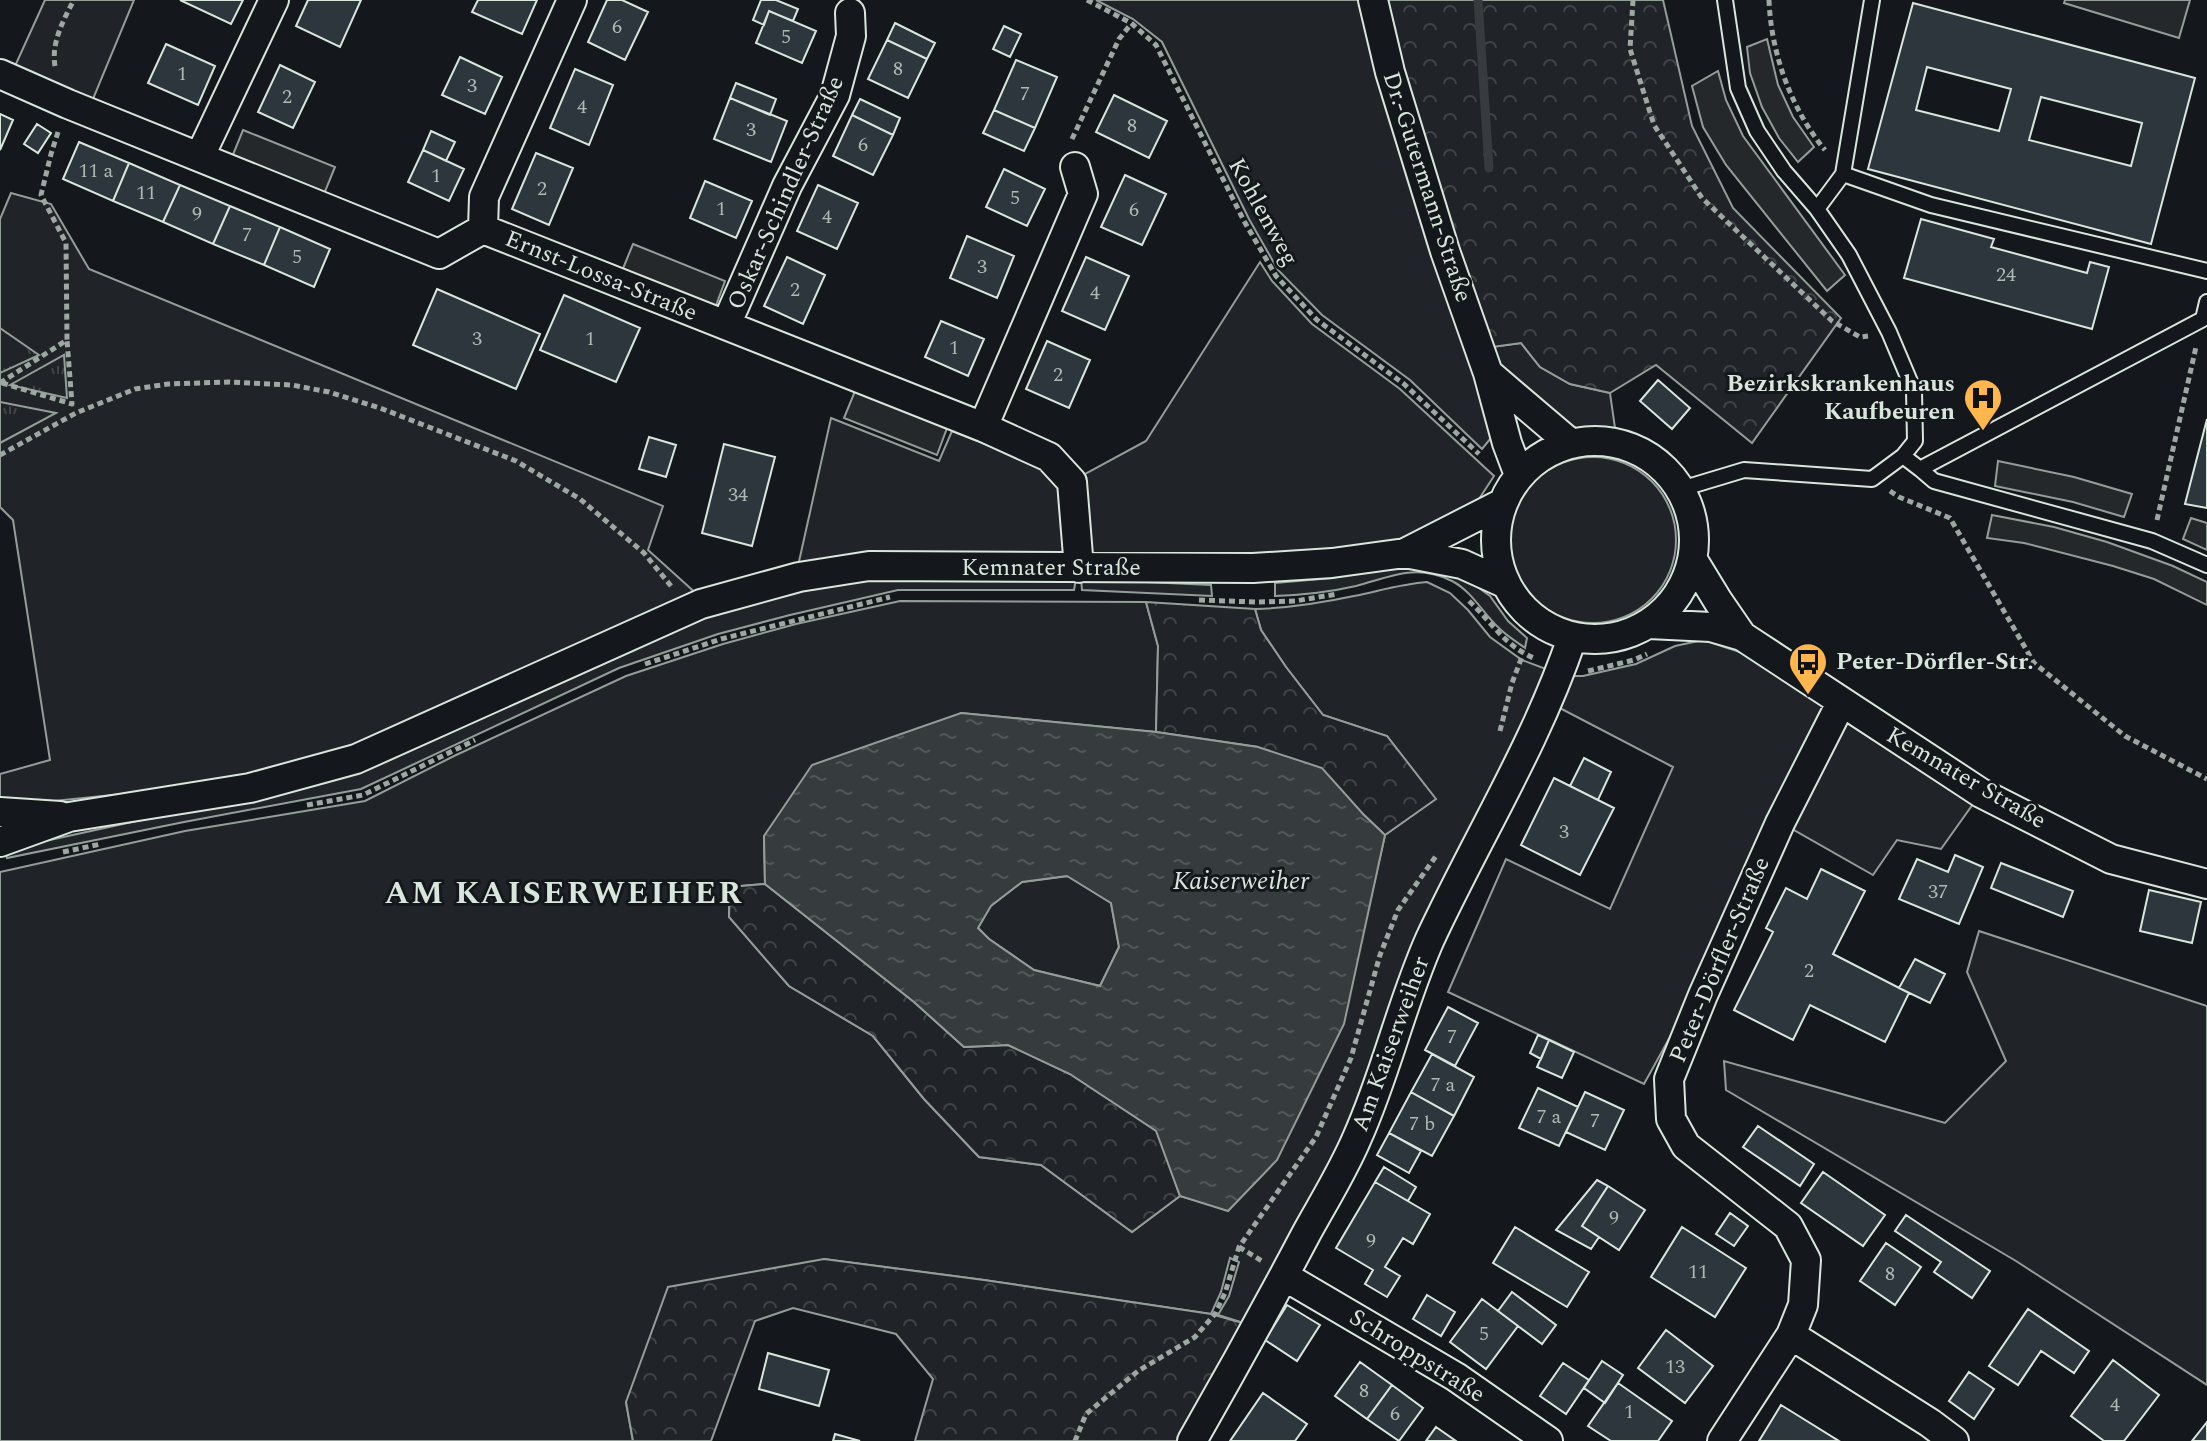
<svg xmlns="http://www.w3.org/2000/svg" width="2207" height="1441" font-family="Spectral,serif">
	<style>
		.grass { fill: #202428; stroke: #939e99; stroke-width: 2 }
		.forest { fill: url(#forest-crowns); stroke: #939e99; stroke-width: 2 }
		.park { fill: url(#park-tufts); stroke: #939e99; stroke-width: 2 }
		.parking { fill: #24282b; stroke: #939e99; stroke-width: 2 }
		.water { fill: url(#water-ripples); stroke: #939e99; stroke-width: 2; fill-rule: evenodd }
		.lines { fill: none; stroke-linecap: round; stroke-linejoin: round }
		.stream { stroke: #363b3e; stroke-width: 9 }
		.building { fill: #2c363c; stroke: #d8e6dc; stroke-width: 2; fill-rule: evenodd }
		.service-casing { stroke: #d8e6dc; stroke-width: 18 }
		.minor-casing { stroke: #d8e6dc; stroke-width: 32 }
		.path { stroke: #9da8a2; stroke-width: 5; stroke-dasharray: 6 4; stroke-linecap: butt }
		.service { stroke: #14181c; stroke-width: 14 }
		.minor { stroke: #14181c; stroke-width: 28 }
		.labels { text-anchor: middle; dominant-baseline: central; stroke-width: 6; stroke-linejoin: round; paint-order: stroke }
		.number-label { font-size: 20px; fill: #adbab4 }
		.street-label { font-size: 24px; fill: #d8e6dc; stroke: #14181c }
		.poi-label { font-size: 24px; font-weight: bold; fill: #d8e6dc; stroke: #14181c; text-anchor: end }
		.water-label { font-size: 26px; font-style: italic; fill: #d8e6dc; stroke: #14181c }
		.district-label { font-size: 32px; font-weight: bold; letter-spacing: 2px; fill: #d8e6dc; stroke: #14181c }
	</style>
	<defs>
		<pattern id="forest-crowns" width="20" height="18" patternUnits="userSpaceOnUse" patternTransform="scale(2)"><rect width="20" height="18" fill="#202428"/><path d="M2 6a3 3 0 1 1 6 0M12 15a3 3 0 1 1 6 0" fill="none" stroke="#404447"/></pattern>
		<pattern id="park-tufts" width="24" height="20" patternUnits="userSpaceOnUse" patternTransform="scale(2)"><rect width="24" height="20" fill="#202428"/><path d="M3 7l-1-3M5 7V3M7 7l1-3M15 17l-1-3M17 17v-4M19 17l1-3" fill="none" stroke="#404447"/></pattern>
		<pattern id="water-ripples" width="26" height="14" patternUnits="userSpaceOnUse" patternTransform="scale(2)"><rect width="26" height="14" fill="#363b3e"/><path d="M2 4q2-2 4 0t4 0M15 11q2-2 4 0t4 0" fill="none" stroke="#525759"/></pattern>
	</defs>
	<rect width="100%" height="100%" fill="#14181c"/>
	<path class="grass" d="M45,0H134L93,99L15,66Z
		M1096,0H1361L1476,374L1491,438L1482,449L1410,380L1322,315L1278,270L1249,219L1162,42L1133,19Z
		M11,193L51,204L89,269L663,506L648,550L699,596L352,751L248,781L54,801L0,799V774L50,760L13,520L0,507V219Z
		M1260,262L1272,281L1312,324L1400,389L1494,476L1479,499L1401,542L1330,552L1086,557L1083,475L1146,441Z
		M1521,343L1540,367L1570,384L1610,393L1615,428L1572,429L1499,369L1492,347Z
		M831,418L939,461L952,431L1043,467L1064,489L1067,560L798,566Z
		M1510 540a83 83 0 1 1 166 0a83 83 0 1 1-166 0Z
		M1407,564L1461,575L1490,596L1508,621L1527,638L1525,648C1517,642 1507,636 1500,629C1483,614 1473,592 1452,581C1416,563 1390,577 1356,586C1330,592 1302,595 1275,596V583L1332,578Z
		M868,575L1076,579L1074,590H898L790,615L718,634L619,668L361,789L184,822L7,858L4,850L251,796L704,612Z
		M1081,579L1211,585L1212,596L1082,590Z
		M1427,582L1450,593L1468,610L1490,637L1522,660L1554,672L1352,1137L1250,1325L1218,1315L1229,1296L1239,1262L1230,1258L1221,1292L1211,1314L984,1280L824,1259L626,1402L633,1441H0V872L185,831L365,801L454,756L626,676L723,644L796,624L900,601L1146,602L1158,646L1156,732L961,713L764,836L765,884L730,887L729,917L789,986L873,1036L924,1099L979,1157L1041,1165L1132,1232L1180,1196L1228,1210L1367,915L1385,835L1435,799L1387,736L1323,715L1286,667L1261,630L1255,609C1289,608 1321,603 1354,596C1379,591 1401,584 1427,582Z
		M1703,640L1752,656L1826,708L1696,990L1644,1084L1448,992L1506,859L1610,909L1673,767L1552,704L1564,676H1583L1636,664L1675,646Z
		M1842,720L1973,804L1941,849L1897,840L1873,875L1787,826Z
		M1068,876L1111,903L1119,947L1100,986L1034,970L989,939L978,928L990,906L1022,882Z
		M1979,931L2207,1006V1385L2016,1261L1726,1090L1724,1061L1945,1123L2006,1061L1967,972Z"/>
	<path class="forest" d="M1385,0H1663L1692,126L1733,208L1841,318L1752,443L1656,365L1610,393L1570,384L1540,367L1521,343L1492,347C1450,233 1414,118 1385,0Z
		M1146,602L1255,609L1261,630L1286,667L1323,715L1387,736L1436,799L1385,835L1364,815L1258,747L1156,732L1158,646Z
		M765,884L914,1002L964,1047L1008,1045L1070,1074L1157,1131L1180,1196L1132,1232L1041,1165L979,1157L924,1099L873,1036L789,986L729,917L730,887Z
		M824,1259L984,1280L1211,1314L1250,1325L1179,1441H915L933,1379L896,1334L793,1308L755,1321L711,1441H633L626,1402L668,1287Z"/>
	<path class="park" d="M0,328L39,355L0,373Z
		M64,355L67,398L10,385Z
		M0,402L56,413L0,443Z"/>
	<path class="parking" d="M2065,0H2190L2179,38L2064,3Z
		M1767,39L1778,85L1793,117L1814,147L1798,162L1779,138L1762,107L1750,73L1747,47Z
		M1718,71L1726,100L1743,136L1845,275L1827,291L1726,165L1703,127L1692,86Z
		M243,130L335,167L324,194L232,157Z
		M633,244L725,281L715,308L622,271Z
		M855,391L947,428L937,455L844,418Z
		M1998,461L2074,477L2132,494L2124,517L2073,502L1995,486Z
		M1992,515L2054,527L2107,542L2173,566L2207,582V605L2154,579L2113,566L2024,543L1987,538Z
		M2191,518L2207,523V550L2183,539Z"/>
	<path class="water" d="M961,713L1156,732L1258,747L1322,768L1364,815L1385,835L1344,1024L1277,1160L1228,1211L1180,1196L1156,1131L1070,1074L1008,1045L964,1047L914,1002L765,884L764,836L812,765ZM1067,876L1111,903L1119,947L1100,986L1034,970L989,939L978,928L991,906L1022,882Z"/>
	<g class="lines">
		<path class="stream" d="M1478,0L1489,168"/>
	</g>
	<path class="building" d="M180,0H243L231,24Z
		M308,0H361L340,47L296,26Z
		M478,0H537L522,34L472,12Z
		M607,0H622L648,12L625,60L588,42Z
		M761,0H776L798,9L793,21L769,11L764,25L753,20Z
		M1913,3L2195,78L2151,244L1868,169ZM1927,67L2011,89L1999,131L1916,110ZM2041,97L2142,123L2131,166L2029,140Z
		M769,11L816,31L802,63L756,43Z
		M895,23L935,43L927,59L887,40Z
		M1004,26L1021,34L1010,57L993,49Z
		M887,40L927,59L908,98L868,79Z
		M166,44L215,66L198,105L148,83Z
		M460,57L502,77L485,114L442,95Z
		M1016,60L1057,77L1035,128L994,110Z
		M280,65L315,82L293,128L258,112Z
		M575,69L613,85L589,145L550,128Z
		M736,83L776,99L770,115L730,98Z
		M1114,95L1167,121L1149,158L1096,132Z
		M730,98L787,121L771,162L714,139Z
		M860,99L900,118L893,135L852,115Z
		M994,110L1035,128L1024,151L983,133Z
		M0,114L13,120L0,150Z
		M852,115L893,135L873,175L833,156Z
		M37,124L51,133L38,153L24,144Z
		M431,131L455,142L446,161L423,150Z
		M79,142L129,163L113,201L63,179Z
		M423,150L464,169L449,201L408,182Z
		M536,153L573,168L549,225L512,209Z
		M129,163L180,185L163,222L113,201Z
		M1004,169L1045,189L1027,226L986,207Z
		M1125,175L1166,194L1142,245L1101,227Z
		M705,181L752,201L736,238L690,218Z
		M180,185L230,206L213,244L163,222Z
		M818,185L858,203L837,249L797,231Z
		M230,206L280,227L264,265L213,244Z
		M1921,219L1994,239L1991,247L2087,273L2090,262L2109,267L2092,329L1904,278Z
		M280,227L330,249L314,287L264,265Z
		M967,236L1014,256L997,298L950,278Z
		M787,257L825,275L803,324L764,306Z
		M1086,257L1129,276L1105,330L1062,311Z
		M437,289L540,334L516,389L413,345Z
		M564,295L640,328L616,382L540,350Z
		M941,321L984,339L968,376L925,357Z
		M1047,341L1090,360L1069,408L1026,389Z
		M1658,380L1690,408L1672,429L1640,401Z
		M2207,419V508L2185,504Z
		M649,437L676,445L666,477L639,469Z
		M724,444L775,457L752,546L702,533Z
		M1584,758L1611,772L1598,800L1570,786Z
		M1554,778L1614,808L1580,875L1521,845Z
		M1955,855L1983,867L1959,924L1899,899L1917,859L1948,872Z
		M2001,863L2073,891L2063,917L1991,888Z
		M1821,869L1865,891L1833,954L1909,993L1885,1042L1810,1005L1793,1040L1734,1010L1773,932L1766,928L1786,888L1807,899Z
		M2149,890L2201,902L2192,943L2140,931Z
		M1915,959L1945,974L1930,1003L1899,988Z
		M1448,1007L1478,1023L1455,1066L1425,1050Z
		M1538,1035L1549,1040L1541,1059L1530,1053Z
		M1549,1040L1574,1052L1562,1078L1537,1067Z
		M1432,1054L1474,1077L1454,1116L1411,1092Z
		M1538,1088L1578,1107L1559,1146L1519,1128Z
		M1411,1092L1454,1116L1432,1156L1389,1133Z
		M1585,1092L1624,1110L1605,1150L1566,1132Z
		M1758,1126L1814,1164L1800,1186L1743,1147Z
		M1389,1133L1421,1151L1409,1173L1377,1155Z
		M1384,1167L1416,1187L1408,1201L1375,1182Z
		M1823,1172L1885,1215L1863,1246L1801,1203Z
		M1597,1180L1608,1186L1582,1226L1599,1237L1591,1249L1556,1230Z
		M1375,1182L1430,1214L1413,1244L1403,1238L1385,1267L1400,1276L1387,1297L1365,1284L1373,1270L1336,1248Z
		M1608,1186L1645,1210L1619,1250L1582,1226Z
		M1730,1213L1748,1226L1734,1246L1716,1234Z
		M1906,1215L1990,1271L1972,1298L1934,1272L1941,1262L1895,1231Z
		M1515,1227L1589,1272L1567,1307L1493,1263Z
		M1682,1227L1746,1268L1715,1317L1651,1277Z
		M1886,1243L1921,1267L1895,1305L1860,1281Z
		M1512,1292L1556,1325L1542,1344L1498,1311Z
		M1427,1295L1455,1312L1441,1336L1413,1319Z
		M1482,1299L1518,1326L1486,1369L1450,1342Z
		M1287,1305L1320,1325L1297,1361L1265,1340Z
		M2028,1309L2089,1351L2074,1373L2041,1351L2018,1385L1989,1366Z
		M1666,1330L1713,1366L1685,1403L1638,1368Z
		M768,1353L829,1370L819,1406L759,1389Z
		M2113,1360L2159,1395L2124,1441H2104L2071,1416Z
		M1602,1361L1623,1375L1605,1403L1584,1388Z
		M1360,1362L1392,1385L1367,1419L1335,1396Z
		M1563,1363L1589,1380L1566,1414L1540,1396Z
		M1969,1372L1994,1389L1974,1419L1949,1401Z
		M1618,1383L1672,1421L1658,1441H1611L1588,1426Z
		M1392,1385L1423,1408L1399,1441L1367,1419Z
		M1263,1393L1307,1424L1295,1441H1230Z
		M1781,1405L1839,1441H1759Z
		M2207,1422V1441H2192Z
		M1436,1427L1456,1441H1426Z
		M835,1434L860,1441H833Z"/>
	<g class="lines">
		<g class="service-casing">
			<path id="service" d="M1725,0L1738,88L1757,131L1784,171L1817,209L1849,255L1889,332L1914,391L1915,441L1903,456
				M1843,174L1931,205L2207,271
				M1817,209L1843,174L1872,0
				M1920,469L1934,481L2152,541L2207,565
				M1681,489L1744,470L1872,479L1903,456L1920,469L2203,319L2207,302"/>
		</g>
		<g class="minor-casing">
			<path id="minor" d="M1373,0L1390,72L1445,251L1488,373L1507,443L1519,475
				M0,74L68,104L439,254L483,229L983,427L1049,457L1072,482L1079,568
				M200,156L274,0
				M483,229L484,197L572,0
				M726,325L787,186L835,95L851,36L850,13
				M1489,374L1570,443
				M983,427L1083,194L1075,167
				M1496 540a99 99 0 1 1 198 0a99 99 0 1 1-198 0Z
				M1405,553L1501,504
				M1693,560L1718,601L1742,636
				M1649,624L1711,627L1742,636L1981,793L2111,859L2207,884
				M0,812L60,816
				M0,842L69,817L250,788L356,759L701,604L799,577L869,566L1253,568L1332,563L1405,553L1462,564L1504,583
				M1284,1276L1456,1377L1548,1441
				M1791,1335L1930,1423L1954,1441
				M1192,1441C1231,1373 1269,1304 1306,1234C1323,1203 1343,1171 1357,1138C1386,1074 1401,1004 1430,939C1477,838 1536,744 1572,638
				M1722,1441L1791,1335L1803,1305L1806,1260L1788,1226L1686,1146L1671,1119L1669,1079L1703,995L1780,823L1841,703"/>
		</g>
		<path class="path" d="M1087,0L1131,23L1156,45L1244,221L1276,276L1317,320L1404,384L1479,454
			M1633,0L1630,49L1654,125L1702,198L1832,321L1860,337L1868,336
			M1769,0C1771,53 1791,109 1825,150
			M55,66C51,44 63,20 74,0
			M1072,139L1119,39L1131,24
			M0,383L67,340L66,243L41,195L51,154L59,129
			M2,383L72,404L67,340
			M0,455L76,413L135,389L168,384L229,382L292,385L329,392L380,408L516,461L580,499L644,553L671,586
			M1890,491L1899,497L1950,518L2034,663L2125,736L2207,779
			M2157,520L2196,347
			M1199,600L1256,602L1295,601L1337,594
			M1469,601C1493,623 1504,646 1536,659
			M645,664L721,639L890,597
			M1588,671L1634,660L1647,654
			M1500,731L1512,683L1523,654
			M307,805L363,795L475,740
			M63,852L101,844
			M1239,1247L1262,1261
			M1075,1441L1086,1414L1138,1371L1195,1337L1215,1314L1225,1293L1239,1247L1316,1137L1351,1058L1380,955L1398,910L1436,856"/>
		<use href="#service" class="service"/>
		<use href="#minor" class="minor"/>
	</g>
	<defs>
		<g id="hospital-pin" transform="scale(2)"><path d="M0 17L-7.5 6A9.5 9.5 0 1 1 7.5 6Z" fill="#ffb74d" stroke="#14181c"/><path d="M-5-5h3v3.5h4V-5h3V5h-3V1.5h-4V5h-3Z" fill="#111"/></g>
		<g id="bus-pin" transform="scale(2)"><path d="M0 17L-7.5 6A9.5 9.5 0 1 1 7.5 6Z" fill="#ffb74d" stroke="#14181c"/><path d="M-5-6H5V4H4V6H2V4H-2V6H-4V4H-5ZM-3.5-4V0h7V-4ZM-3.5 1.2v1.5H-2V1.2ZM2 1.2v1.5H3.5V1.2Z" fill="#111"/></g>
	</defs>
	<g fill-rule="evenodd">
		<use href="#hospital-pin" x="1983" y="398"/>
		<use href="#bus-pin" x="1808" y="662"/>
	</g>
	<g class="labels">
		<g class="number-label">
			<text x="617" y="27">6</text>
			<text x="786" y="37">5</text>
			<text x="898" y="69">8</text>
			<text x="182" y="74">1</text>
			<text x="472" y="86">3</text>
			<text x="1025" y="94">7</text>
			<text x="287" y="97">2</text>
			<text x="582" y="107">4</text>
			<text x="1132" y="126">8</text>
			<text x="751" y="130">3</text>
			<text x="863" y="145">6</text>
			<text x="96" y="171">11 a</text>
			<text x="436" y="176">1</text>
			<text x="542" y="189">2</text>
			<text x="146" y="193">11</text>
			<text x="1015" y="198">5</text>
			<text x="721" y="209">1</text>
			<text x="1134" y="210">6</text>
			<text x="197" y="214">9</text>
			<text x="827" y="217">4</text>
			<text x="247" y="235">7</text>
			<text x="297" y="257">5</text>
			<text x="982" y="267">3</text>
			<text x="2006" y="275">24</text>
			<text x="795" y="290">2</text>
			<text x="1095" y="293">4</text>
			<text x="477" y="339">3</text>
			<text x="590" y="339">1</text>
			<text x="954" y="348">1</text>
			<text x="1058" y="375">2</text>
			<text x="738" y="495">34</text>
			<text x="1564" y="832">3</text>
			<text x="1938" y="892">37</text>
			<text x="1809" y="971">2</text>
			<text x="1452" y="1037">7</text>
			<text x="1443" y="1085">7 a</text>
			<text x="1549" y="1117">7 a</text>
			<text x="1595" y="1121">7</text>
			<text x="1422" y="1124">7 b</text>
			<text x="1614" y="1218">9</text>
			<text x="1371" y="1241">9</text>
			<text x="1698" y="1272">11</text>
			<text x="1890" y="1274">8</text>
			<text x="1484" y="1334">5</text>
			<text x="1675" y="1367">13</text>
			<text x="1364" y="1391">8</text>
			<text x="2115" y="1405">4</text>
			<text x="1629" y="1412">1</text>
			<text x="1395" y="1414">6</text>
		</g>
		<g class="street-label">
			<text transform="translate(1427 187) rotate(72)">Dr.-Gutermann-Straße</text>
			<text transform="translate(786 193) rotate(-66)">Oskar-Schindler-Straße</text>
			<text transform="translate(1263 212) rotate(61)">Kohlenweg</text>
			<text transform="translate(601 276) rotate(22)">Ernst-Lossa-Straße</text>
			<text x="1051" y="568">Kemnater Straße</text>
			<text transform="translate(1966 778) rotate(30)">Kemnater Straße</text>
			<text transform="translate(1720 960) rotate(-67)">Peter-Dörfler-Straße</text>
			<text transform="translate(1391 1044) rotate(-70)">Am Kaiserweiher</text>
			<text transform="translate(1417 1356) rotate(32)">Schroppstraße</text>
		</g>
		<g class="poi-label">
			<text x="1955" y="384">Bezirkskrankenhaus<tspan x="1955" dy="28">Kaufbeuren</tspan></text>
			<text x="1836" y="662" text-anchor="start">Peter-Dörfler-Str.</text>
		</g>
		<g class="water-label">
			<text x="1241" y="881">Kaiserweiher</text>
		</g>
		<g class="district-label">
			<text x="564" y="893">AM KAISERWEIHER</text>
		</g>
	</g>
</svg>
